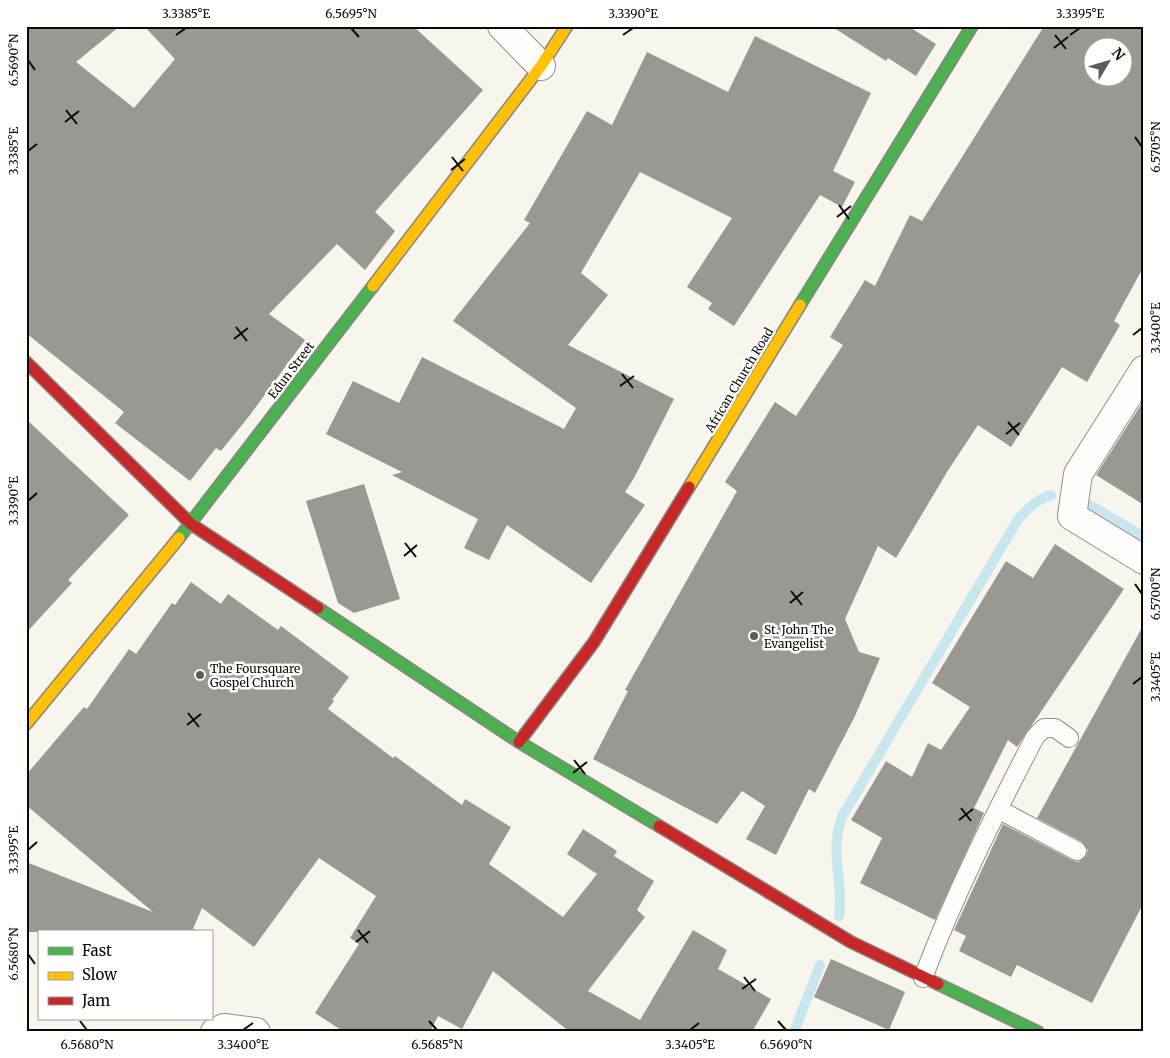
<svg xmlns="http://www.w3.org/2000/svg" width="1170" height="1058" font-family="Merriweather,serif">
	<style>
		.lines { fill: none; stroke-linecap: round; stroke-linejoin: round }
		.stream { stroke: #c8e6ed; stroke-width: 10 }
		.building { fill: #9a9893; fill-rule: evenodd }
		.lane-casing { stroke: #91908c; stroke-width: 20 }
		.street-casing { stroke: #91908c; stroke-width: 30 }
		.fast-casing { stroke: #888683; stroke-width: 14 }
		.slow-casing { stroke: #888683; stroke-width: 14 }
		.jam-casing { stroke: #888683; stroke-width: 14 }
		.lane { stroke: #fefefc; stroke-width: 18 }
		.street { stroke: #fefefc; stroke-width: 28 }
		.fast { stroke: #4caf50; stroke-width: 11 }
		.slow { stroke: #ffc107; stroke-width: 11 }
		.jam { stroke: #c62828; stroke-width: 11 }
		.ticks { fill: none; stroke: #0a0a0a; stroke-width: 2 }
		.poi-dot { fill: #5d5c59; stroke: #fff; stroke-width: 2 }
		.labels { text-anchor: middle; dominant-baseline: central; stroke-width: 5; stroke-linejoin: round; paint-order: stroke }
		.street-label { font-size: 12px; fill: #0a0a0a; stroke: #fff }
		.poi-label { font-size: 12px; fill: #0a0a0a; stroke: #fff; text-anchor: start }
		.neatline { fill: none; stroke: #0a0a0a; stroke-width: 2 }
		.ticks-label { font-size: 12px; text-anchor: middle; fill: #0a0a0a }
	</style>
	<rect width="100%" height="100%" fill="#f8f5ed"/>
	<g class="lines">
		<path class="stream" d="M1085,502L1144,537
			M839,916C844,880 828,852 843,815L1017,521C1027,509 1036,500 1051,495
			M794,1032L820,965"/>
	</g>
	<path class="building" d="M26,26H120L76,62L134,108L175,59L144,26H413L483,90L375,212L395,231L365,270L337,244L269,314L305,340L250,415L221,451L216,448L190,481L115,423L124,412L26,333Z
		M831,26H908L936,44L916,76L888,58L886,61Z
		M1044,26H1144V266L1114,321L1120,325L1087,382L1062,367L1011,447L978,425L947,472L896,558L878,546L845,619L859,652L880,658L855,716L815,793L809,789L776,855L746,839L765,806L742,791L717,824L593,759L628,691L625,690L737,491L725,482L775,402L796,416L843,345L830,337L865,280L875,286L910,215L922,221ZM1092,48H1122V78H1092Z
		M755,36L871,93L833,171L855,182L842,207L820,195L734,326L708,309L712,303L687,287L732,218L640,172L581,273L608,295L568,345L674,399L634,478L625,492L645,505L591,583L507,525L489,560L464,548L478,519L392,475L402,472L326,434L353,381L399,403L422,357L564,429L576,408L453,321L530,223L524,220L587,111L612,125L647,52L728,92Z
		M1144,400V505L1096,475Z
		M26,419L129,515L68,580L72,583L26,633Z
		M364,484L400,599L354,613L338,603L306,501Z
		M1055,544L1124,589L1017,747L1008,740L974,808L984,813L935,920L860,883L882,838L851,820L886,761L912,777L928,743L941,750L970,707L932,683L1006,561L1033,578Z
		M191,582L221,604L228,594L278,630L281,626L349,677L332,700L334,701L328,709L393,758L395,756L462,805L465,799L511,827L489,864L563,917L597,874L567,854L583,829L617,851L614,856L654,881L637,910L645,917L588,991L640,1020L693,930L727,950L718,969L771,999L752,1032H570L493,971L462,1029L438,1016L430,1032H344L315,1013L359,944L350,938L376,896L319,858L254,947L202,908L193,929L197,930V932H26V862L153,912L26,805V775L84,707L87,709L129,649L136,654L172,603L175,605Z
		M1144,624V902L1092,1003L1017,965L1011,977L959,951L966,936L954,930L1003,824L1072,860L1078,862L1086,856L1088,850L1082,842L1037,818Z
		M831,959L905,992L889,1030L814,997Z"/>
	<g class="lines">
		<g class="lane-casing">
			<path id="lane" d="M998,809L1077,851
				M923,978C954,895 994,816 1035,737L1044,728H1055L1069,738"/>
		</g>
		<g class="street-casing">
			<path id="street" d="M502,26L541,66
				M1144,370L1078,474L1072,516L1144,560
				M215,1032L224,1028L256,1032"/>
		</g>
		<g class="fast-casing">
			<path id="fast" d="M800,305L972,26
				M179,538L373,286
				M318,608L519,742L659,826
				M938,984L1038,1032"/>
		</g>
		<g class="slow-casing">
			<path id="slow" d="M373,286L541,66L567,26
				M689,487L800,305
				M26,724L179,538"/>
		</g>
		<g class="jam-casing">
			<path id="jam" d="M26,362L191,524L318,608
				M519,742L594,642L689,487
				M659,826L851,942L938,984"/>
		</g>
		<use href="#lane" class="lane"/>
		<use href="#street" class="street"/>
		<use href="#fast" class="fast"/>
		<use href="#slow" class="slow"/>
		<use href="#jam" class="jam"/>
	</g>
	<path class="ticks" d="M351,28L359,37M176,35L186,28M623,35L633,28M1055,35L1066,49M1070,35L1080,28M1054,48L1068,37M28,60L35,70M66,110L77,124M65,122L79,111M1135,137L1142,147M28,151L37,144M452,157L463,171M451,170L465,159M839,205L849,219M837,217L851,206M236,327L247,341M1133,335L1142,328M234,339L248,328M622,374L633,388M620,386L634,376M1008,422L1019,435M1006,434L1020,423M28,501L37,493M405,543L416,557M404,556L417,545M1135,584L1142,594M791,591L802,605M790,603L803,592M1133,684L1142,677M188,713L199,727M187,725L201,714M574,760L585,774M573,773L587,762M961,808L971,821M959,820L973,809M28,850L37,842M358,930L368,943M356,942L370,931M28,954L35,964M744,977L755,991M742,989L756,979M80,1021L87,1030M429,1021L437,1030M778,1021L786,1030M243,1030L253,1023M690,1030L699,1023"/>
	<g class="poi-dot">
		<circle cx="754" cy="636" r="5"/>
		<circle cx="200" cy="675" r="5"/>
	</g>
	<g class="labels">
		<g class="street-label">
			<text transform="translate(291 370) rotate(-53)">Edun Street</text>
			<text transform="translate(739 380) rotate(-59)">African Church Road</text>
		</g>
		<g class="poi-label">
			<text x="764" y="629">St. John The<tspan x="764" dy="14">Evangelist</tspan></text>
			<text x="210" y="668">The Foursquare<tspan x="210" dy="14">Gospel Church</tspan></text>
		</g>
	</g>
	<rect width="1170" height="1058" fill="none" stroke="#ffffff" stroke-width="55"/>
	<rect x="38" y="930" width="175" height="90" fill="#ffffff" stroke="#9d9d9d"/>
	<rect x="48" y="947" width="25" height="8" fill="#4caf50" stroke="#9d9d9d"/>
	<text x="82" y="956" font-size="15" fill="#0a0a0a">Fast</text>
	<rect x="48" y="972" width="25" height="8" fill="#ffc107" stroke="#9d9d9d"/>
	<text x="82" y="980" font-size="15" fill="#0a0a0a">Slow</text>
	<rect x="48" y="997" width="25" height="8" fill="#c62828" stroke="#9d9d9d"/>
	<text x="82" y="1006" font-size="15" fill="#0a0a0a">Jam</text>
	<g transform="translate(1108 62) rotate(52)"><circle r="24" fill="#ffffff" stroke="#9d9d9d"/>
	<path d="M0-4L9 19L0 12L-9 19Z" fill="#5d5c59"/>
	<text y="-8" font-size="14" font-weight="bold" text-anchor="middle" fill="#0a0a0a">N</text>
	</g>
	<rect x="28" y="28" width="1114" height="1002" class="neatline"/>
	<g class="ticks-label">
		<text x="186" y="18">3.3385°E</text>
		<text x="351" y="18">6.5695°N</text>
		<text x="633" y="18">3.3390°E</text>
		<text x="1080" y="18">3.3395°E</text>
		<text transform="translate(14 60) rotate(-90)" y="4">6.5690°N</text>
		<text transform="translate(1156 147) rotate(-90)" y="4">6.5705°N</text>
		<text transform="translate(14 151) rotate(-90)" y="4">3.3385°E</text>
		<text transform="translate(1156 328) rotate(-90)" y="4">3.3400°E</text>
		<text transform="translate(14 501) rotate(-90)" y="4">3.3390°E</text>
		<text transform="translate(1156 594) rotate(-90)" y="4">6.5700°N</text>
		<text transform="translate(1156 677) rotate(-90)" y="4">3.3405°E</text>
		<text transform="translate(14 850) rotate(-90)" y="4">3.3395°E</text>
		<text transform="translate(14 954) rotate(-90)" y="4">6.5680°N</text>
		<text x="87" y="1049">6.5680°N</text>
		<text x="243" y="1049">3.3400°E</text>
		<text x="437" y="1049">6.5685°N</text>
		<text x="690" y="1049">3.3405°E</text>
		<text x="786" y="1049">6.5690°N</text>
	</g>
</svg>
